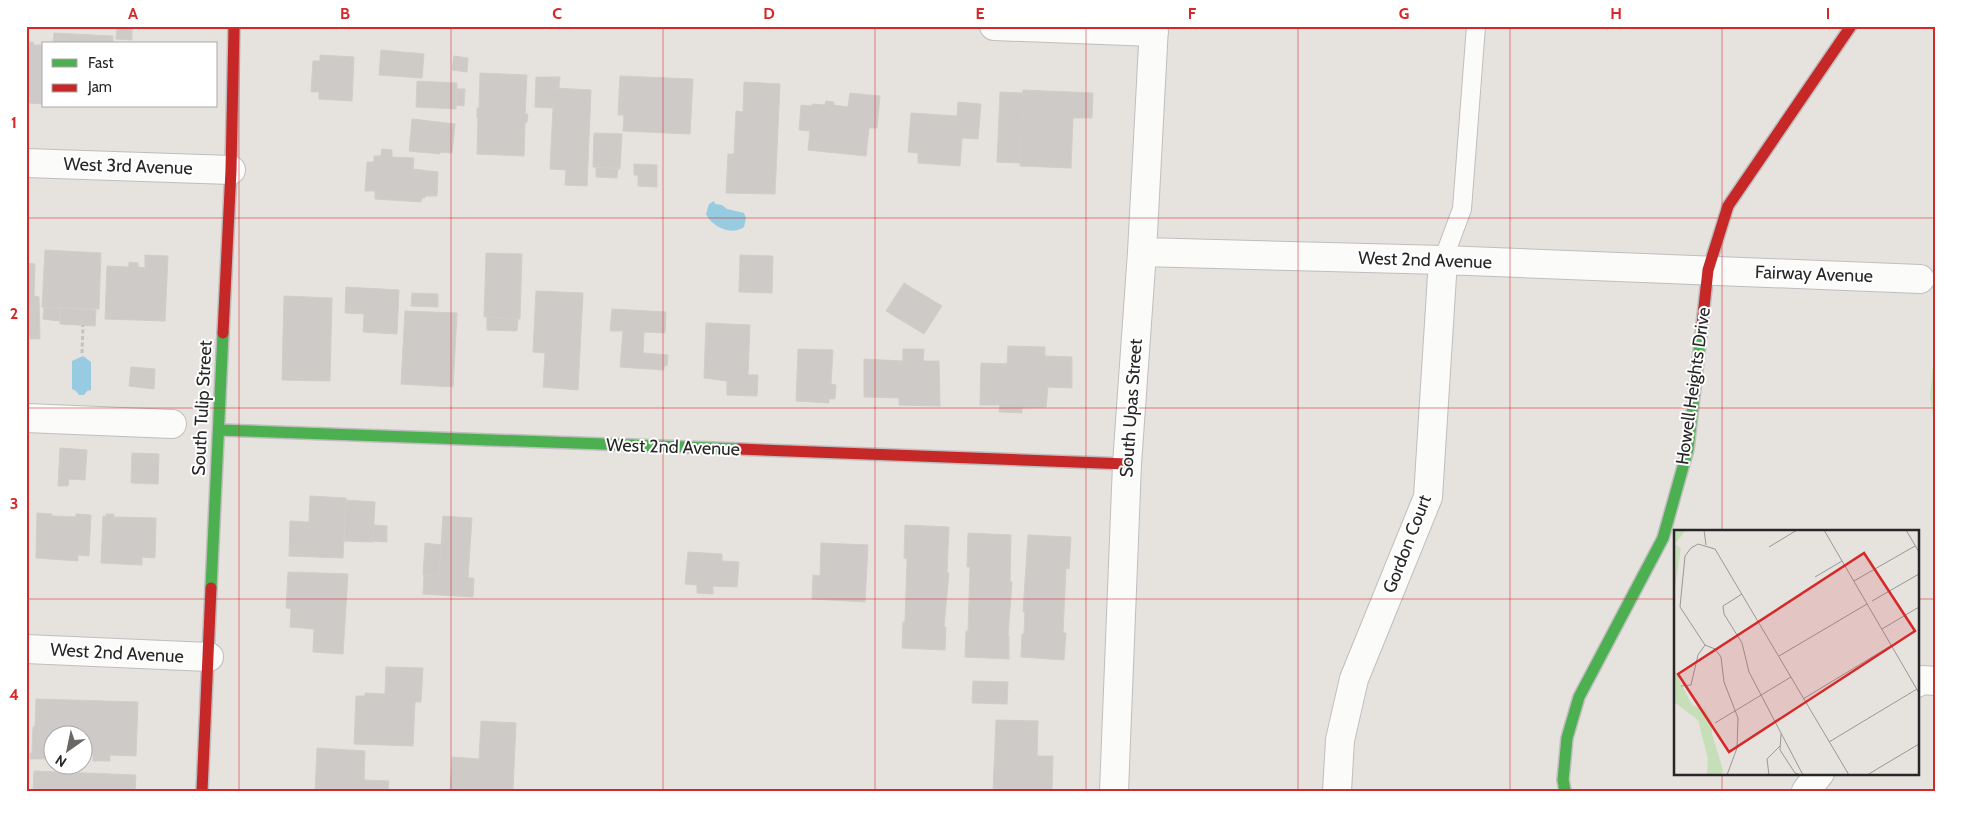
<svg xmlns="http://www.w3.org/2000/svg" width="1961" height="817" font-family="Cabin,sans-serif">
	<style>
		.green { fill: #c7dfb9 }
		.water { fill: #96cbe2 }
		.building { fill: #cdcac7; stroke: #d1ceca }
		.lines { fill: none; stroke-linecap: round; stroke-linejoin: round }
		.lane-casing { stroke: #bfbebf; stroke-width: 20 }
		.street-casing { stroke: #bfbebf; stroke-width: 30 }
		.fast-casing { stroke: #bfbebf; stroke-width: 14 }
		.jam-casing { stroke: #bfbebf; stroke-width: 14 }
		.path { stroke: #c2c2c2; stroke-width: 3; stroke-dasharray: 4 2.5; stroke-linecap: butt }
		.lane { stroke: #fbfbfa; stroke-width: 18 }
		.street { stroke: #fbfbfa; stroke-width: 28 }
		.fast { stroke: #4caf50; stroke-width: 11 }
		.jam { stroke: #c62828; stroke-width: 11 }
		.grid { fill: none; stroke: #d62828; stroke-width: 1; stroke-opacity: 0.55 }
		.labels { text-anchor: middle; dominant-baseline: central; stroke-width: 4; stroke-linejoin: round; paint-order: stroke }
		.street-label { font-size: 18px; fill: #272727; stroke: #fff }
		.inset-road { fill: none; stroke: #9a9795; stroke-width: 1 }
		.view { fill: #d62828; fill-opacity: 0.15; stroke: #d62828; stroke-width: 2.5 }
		.inset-edge { fill: none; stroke: #272727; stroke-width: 2.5 }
		.neatline { fill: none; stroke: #d62828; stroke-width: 2 }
		.grid-label { font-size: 16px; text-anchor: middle; font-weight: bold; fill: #d62828 }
	</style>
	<rect width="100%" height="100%" fill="#e6e2de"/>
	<path class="green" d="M1935,345V426L1930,396Z"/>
	<path class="water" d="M714,201L715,204L722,205L727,209L744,213L746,218L744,227C731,236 712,227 706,214L709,204Z
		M83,356L91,362V390L87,391L84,395H79L76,391L72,389V361Z"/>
	<path class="building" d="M117,26H132V40L116,39Z
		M54,33L113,36V44H53Z
		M26,42H33L34,45H44V104L29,103V99H26Z
		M381,50L424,54L422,78L379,75Z
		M320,55L354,57L352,101L319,99V92H311L313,61H320Z
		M454,56L468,58L467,72L452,70Z
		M480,73L527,75L525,114H528L527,122L525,123L524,156L477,154L478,118H477V108H479Z
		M620,76L693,79L690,134L623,131L624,115H618Z
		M536,77H560L559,88H554L553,108L535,107Z
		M417,81L457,83L456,109L416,107Z
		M744,82L780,84L775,194L726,193L728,154H734L736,111L743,112Z
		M554,88L591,90L587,186L565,185L566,170L550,169Z
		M457,89H465L464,106L456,105Z
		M1023,90L1093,93L1092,118H1073L1071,168L1020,166Z
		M1000,92L1023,93L1020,163L997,162Z
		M850,93L880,96L877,128H869L866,156L808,150L810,131L799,130L801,105L812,106V104L825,105L826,101L834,102V105L848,107Z
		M958,102L981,104L978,139L962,138L960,166L918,163V153L908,152L911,113L957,116Z
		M412,119L455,124L452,153L440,152V154L409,151Z
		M594,133L622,134L620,169L593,167Z
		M382,149L392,150V157L414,158L413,169L438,172L437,196H425V198H422L421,202L375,199V191H365L367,162H374V156H381Z
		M634,164L657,165V187L638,186V175H634Z
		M596,168H618L617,178L596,177Z
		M45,250L101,253L99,309L42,307Z
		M486,253L522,254L520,319L484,317Z
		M145,255L168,256L165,321L105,319L107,266L129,267V262L138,263V267L145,268Z
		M740,255L773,256L772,293L739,292Z
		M26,263L35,264L34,296L39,297L40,339H30V336L26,335Z
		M904,283L942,306L924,334L886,311Z
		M346,287L399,290L397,334L363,332L364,314L345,313Z
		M536,291L583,293L578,390L543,387L545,353L533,352Z
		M412,293L438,294V307L411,306Z
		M284,296L332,298L330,381L282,380Z
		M44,307L60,308V321L43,319Z
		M60,308L96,310L95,326L60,324Z
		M612,309L666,312L665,333L644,332L643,353L668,355L667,366H664V370L620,367L623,331H610Z
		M405,311L457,313L453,387L401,384Z
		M487,317L518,319L517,331L487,330Z
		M706,323L750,325L748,375H758L757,396L727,395V381L704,378Z
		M1008,346L1045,347V356L1072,357V388L1048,387L1046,407L1022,408V413L999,412L1000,405H980L981,363L1007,364Z
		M798,349L833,350L831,384L836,385L835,399H829V403L796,401Z
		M903,349H924L923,361H939L940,406L899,405V398L864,397V359L903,361Z
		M131,367L155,369L154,389L129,386Z
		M60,448L87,450L85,480L69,479L68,486H58Z
		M132,453L159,454L158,484L131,483Z
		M310,496L346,498L343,558L289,556L290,521L309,522Z
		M346,500L375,502L373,542L344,541Z
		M37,513L52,514V516L76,517V514L91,515L89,556L78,555V561L36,558Z
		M106,514H114V517L156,518L155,558L142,557V565L101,563L103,516L106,517Z
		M443,516L472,518L468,578H474L473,597L423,594L424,575L439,576Z
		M374,525L387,526V542L373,541Z
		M905,525L949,527L947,573H949L944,627H946L945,650L902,648L903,622H905L907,559L904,558Z
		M968,533L1011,535L1010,582H1012L1008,636H1009V659L965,657L966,631H968L970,567H967Z
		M1028,535L1071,537L1069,569L1066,568L1063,633H1066L1064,660L1021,657L1022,634H1024L1025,612H1023Z
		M425,543L441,545L439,576L423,575Z
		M821,543L868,545L865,602L812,599L813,575L820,576Z
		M688,552L722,554V561L739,562L737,587L713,586V594L697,593V585L685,584Z
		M288,572L348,574L343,654L313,652L314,629L290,627L291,609L286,608Z
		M386,667L423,668L421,702H415L413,746L354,744L356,696H365V693L385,694Z
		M973,681L1008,682L1007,704L972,703Z
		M36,699L138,702L136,756L110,755V761H93V754H82V734H52V759H30V753H32L33,727H35Z
		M996,720L1038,721L1037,756H1053L1052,791H993Z
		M481,721L516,723L513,791H450L452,757L479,759Z
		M317,748L365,751L364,780L389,781L388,791H315Z
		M34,771L136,775L135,791H33Z"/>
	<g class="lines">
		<g class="lane-casing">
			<path id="lane" d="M1443,260L1462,209L1476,26"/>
		</g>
		<g class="street-casing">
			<path id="street" d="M994,26L1154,32
				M26,163L231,170
				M1142,252L1443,260L1920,279
				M26,418L172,424
				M26,649L209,657
				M1917,683L1922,680L1935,681
				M1114,791L1127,464L1142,252L1154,26
				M1337,791L1340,740L1354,679L1428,497L1443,260
				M1806,791L1820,773"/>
		</g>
		<g class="fast-casing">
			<path id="fast" d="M219,430L739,449
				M211,588L223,333
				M1565,791L1563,780L1567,738L1579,697L1663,538L1688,449L1702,325"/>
		</g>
		<g class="jam-casing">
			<path id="jam" d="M1702,325L1708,270L1728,206L1851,26
				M223,333L231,170L234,26
				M739,449L1127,464
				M202,791L211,588"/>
		</g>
		<path class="path" d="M82,353L83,325"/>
		<use href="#lane" class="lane"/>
		<use href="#street" class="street"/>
		<use href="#fast" class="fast"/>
		<use href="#jam" class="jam"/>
	</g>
	<path class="grid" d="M239,26V791M451,26V791M663,26V791M875,26V791M1086,26V791M1298,26V791M1510,26V791M1722,26V531M26,218H1935M26,408H1935M26,599H1675M1917,599H1935M1722,773V791"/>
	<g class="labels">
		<g class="street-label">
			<text transform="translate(128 166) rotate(2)">West 3rd Avenue</text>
			<text transform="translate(1425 260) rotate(2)">West 2nd Avenue</text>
			<text transform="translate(1814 274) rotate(2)">Fairway Avenue</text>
			<text transform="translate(1693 386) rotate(-82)">Howell Heights Drive</text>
			<text transform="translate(202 408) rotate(-87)">South Tulip Street</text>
			<text transform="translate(1131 408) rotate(-86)">South Upas Street</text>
			<text transform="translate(673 447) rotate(2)">West 2nd Avenue</text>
			<text transform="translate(1407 544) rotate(-69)">Gordon Court</text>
			<text transform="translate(117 653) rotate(3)">West 2nd Avenue</text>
		</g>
	</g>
	<g transform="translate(1674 530)">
		<rect width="245" height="245" fill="#e6e2de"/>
		<path d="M0,0H12L1,14L7,18L0,65ZM0,139L18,175L30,179L38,192V204L49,240L48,245H33L34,229L24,190L0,172Z" fill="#c7dfb9"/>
		<path class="inset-road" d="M30,0L32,15M150,0L245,163M232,0L245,22M95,17L123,0M141,47L168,31M180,51L241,16M68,64L49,76L50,84L68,113L75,142L129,245M198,71L245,44M208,99L245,77M105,126L193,74M7,156L17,155L24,125L31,115M129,169L218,115M41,193L117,147M107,204L106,220L121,243L127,245M155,212L243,159M53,245L63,218L64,188L50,152L47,127L41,119L31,115L6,77L11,26L17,18L24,14L41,19L175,245M95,245L93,229L106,216M193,245L245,214"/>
		<path class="view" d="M190,23L241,101L55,222L4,144Z"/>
		<rect width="245" height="245" class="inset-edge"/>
	</g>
	<rect width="1961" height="817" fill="none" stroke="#ffffff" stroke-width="55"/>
	<rect x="42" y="42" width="175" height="65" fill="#ffffff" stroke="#a9a9a9"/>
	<rect x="52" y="59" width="25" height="8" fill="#4caf50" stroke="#a9a9a9"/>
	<text x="88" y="68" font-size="15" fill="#272727">Fast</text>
	<rect x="52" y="84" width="25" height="8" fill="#c62828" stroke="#a9a9a9"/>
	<text x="88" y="92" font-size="15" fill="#272727">Jam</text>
	<g transform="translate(68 750) rotate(213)"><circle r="24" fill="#ffffff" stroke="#a9a9a9"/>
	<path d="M0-4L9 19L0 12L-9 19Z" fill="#6a6867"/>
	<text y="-8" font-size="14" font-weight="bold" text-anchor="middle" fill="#272727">N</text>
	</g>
	<rect x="28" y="28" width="1906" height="762" class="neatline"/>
	<g class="grid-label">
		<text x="133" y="19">A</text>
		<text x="345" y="19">B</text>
		<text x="557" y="19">C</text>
		<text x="769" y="19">D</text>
		<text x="980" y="19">E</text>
		<text x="1192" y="19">F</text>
		<text x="1404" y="19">G</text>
		<text x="1616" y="19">H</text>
		<text x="1828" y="19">I</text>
		<text x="14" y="128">1</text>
		<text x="14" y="319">2</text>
		<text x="14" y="509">3</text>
		<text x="14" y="700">4</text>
	</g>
</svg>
